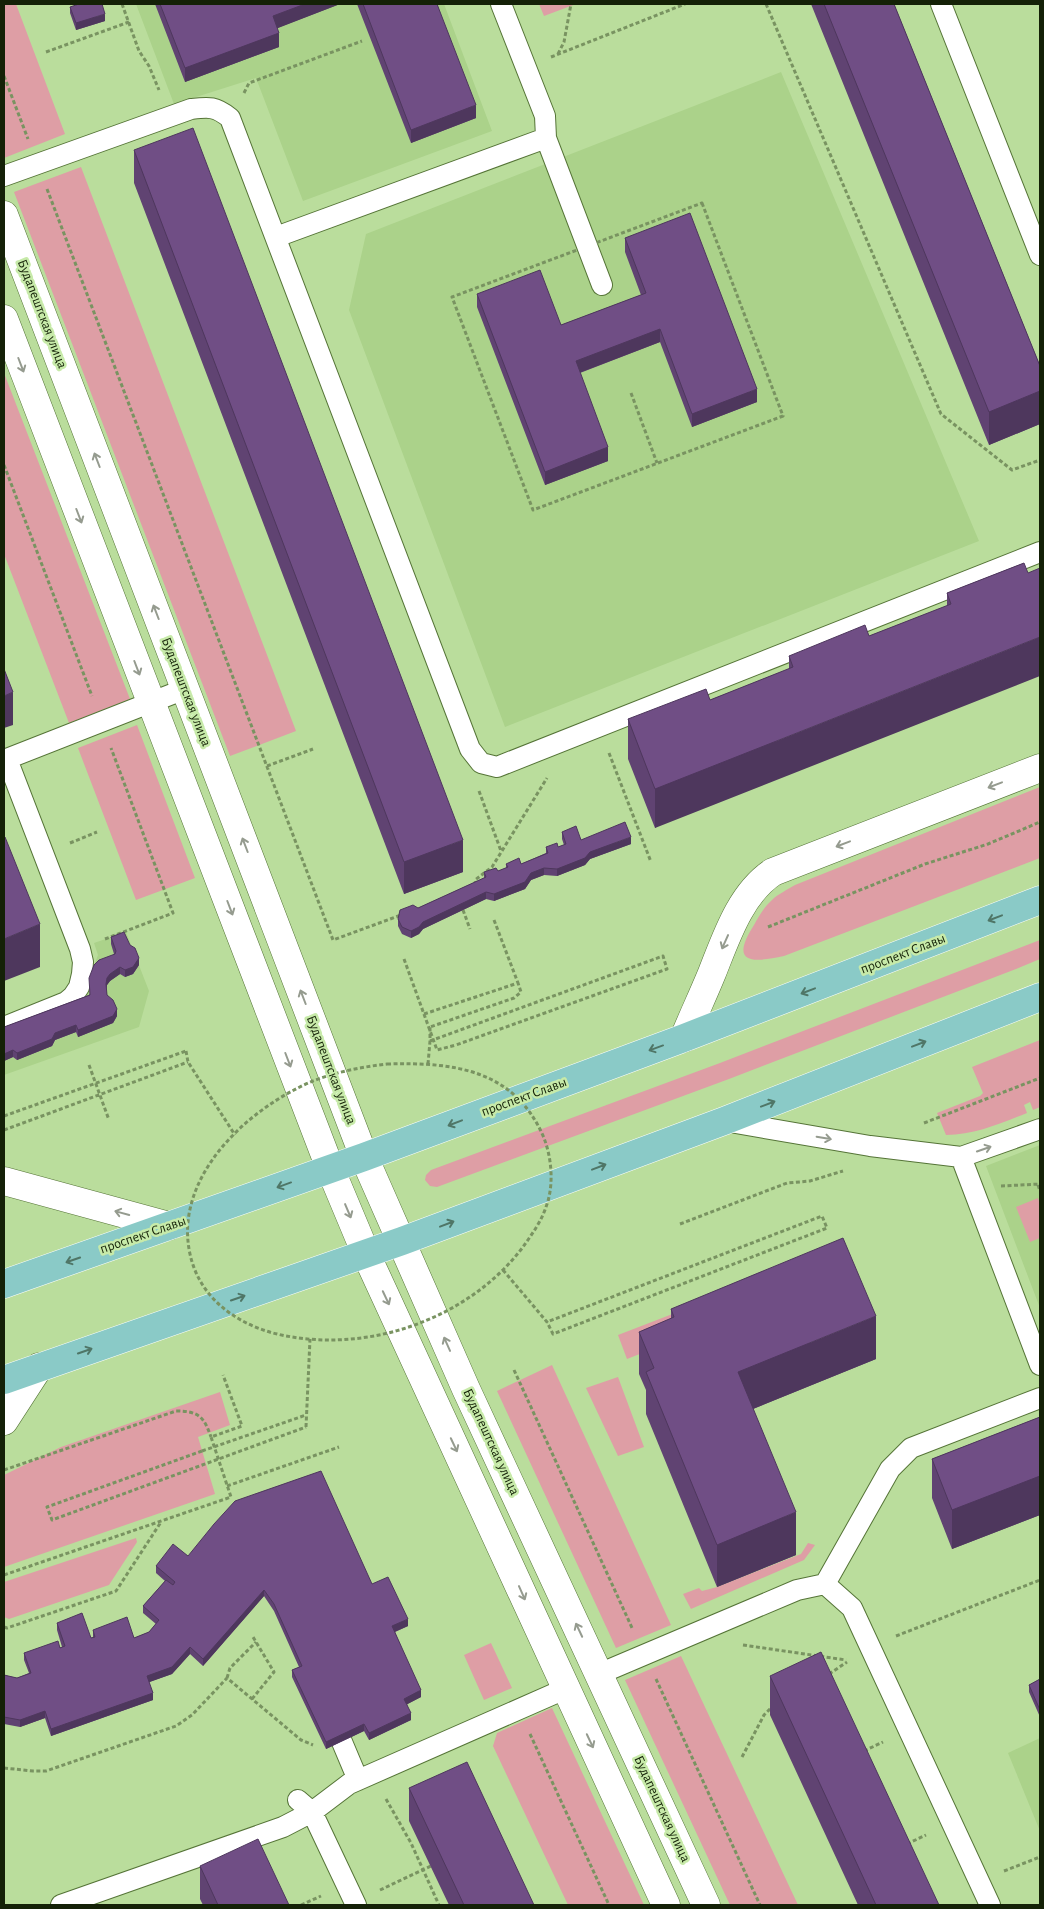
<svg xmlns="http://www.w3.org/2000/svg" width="1044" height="1909" font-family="'Alegreya Sans',sans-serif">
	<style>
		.built { fill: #abd28a }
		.green { fill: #de9ea5 }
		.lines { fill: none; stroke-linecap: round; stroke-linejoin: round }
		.lane-casing { stroke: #557437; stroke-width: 22 }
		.street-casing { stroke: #557437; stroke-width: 29 }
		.secondary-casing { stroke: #557437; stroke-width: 29 }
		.primary-casing { stroke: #fff; stroke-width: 29 }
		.path { stroke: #799361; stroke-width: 3; stroke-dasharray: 4 2.5; stroke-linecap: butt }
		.lane { stroke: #fff; stroke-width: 20 }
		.street { stroke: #fff; stroke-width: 28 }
		.secondary { stroke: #fff; stroke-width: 28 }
		.primary { stroke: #8acac7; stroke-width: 28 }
		.path-bridge { stroke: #799361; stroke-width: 3; stroke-dasharray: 4 2.5; stroke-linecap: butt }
		.wall { fill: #604372 }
		.shaded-wall { fill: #4e375d }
		.building { fill: #704e85; stroke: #4e375d }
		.oneway { stroke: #959b8f }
		.oneway2 { stroke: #4f7667 }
		.labels { text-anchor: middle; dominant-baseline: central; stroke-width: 5; stroke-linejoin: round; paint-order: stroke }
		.street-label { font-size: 14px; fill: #142107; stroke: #c7eaa9 }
	</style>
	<rect width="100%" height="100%" fill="#badd9c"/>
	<path class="built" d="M136,4H444L492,131L303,201L256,78L174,104Z
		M781,72L979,541L505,727L349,310L366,234Z
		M126,932L149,991L139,1027L4,1075V1036L78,1007L98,955L94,943Z
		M1040,1145V1308L986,1166Z
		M1040,1738V1831L1008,1753Z"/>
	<path class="green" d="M4,4H16L65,134L4,158Z
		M539,4H576L544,16Z
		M81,167L296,731L230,756L14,192Z
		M4,373L130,699L69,723L4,554Z
		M137,725L195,878L136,900L78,748Z
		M1040,787V858L784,956C752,963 729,964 754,925C759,916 764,907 772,900C778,894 787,890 795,885Z
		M1040,940V959L1016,969L729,1079L437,1187L430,1186L425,1180L426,1175L431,1170L720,1063Z
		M1040,1040V1107L1033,1110L1030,1102L1024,1105L1027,1113C1001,1123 975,1135 946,1135L937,1113L980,1096L983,1093L972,1067Z
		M1038,1198L1040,1205V1238L1030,1242L1016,1207Z
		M688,1308L655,1348L627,1359L618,1335Z
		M552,1365L671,1625L616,1648L497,1391Z
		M618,1377L644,1447L618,1456L586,1388Z
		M220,1392L230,1425L198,1437L215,1494L4,1567V1475L61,1447Z
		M136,1538L137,1542L109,1585L9,1619L4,1617V1582Z
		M808,1543L815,1545L804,1560L691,1609L683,1594L699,1588L702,1591L717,1587L801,1554Z
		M491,1643L512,1688L484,1700L464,1655Z
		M681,1656L798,1905H730L625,1680Z
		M552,1708L644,1905H568L493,1746L497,1733Z"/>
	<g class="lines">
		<g class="lane-casing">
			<path id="lane" d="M941,4L1040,255
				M546,138L602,285
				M4,176L191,109C209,107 215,106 230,118L470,749L481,763L497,767L1040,552
				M276,237L546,138L545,116L501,4
				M4,760L185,689
				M4,1027L66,1002L73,996L79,987L82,974L83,962L80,949L7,759
				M724,1121L870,1146L961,1157L1040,1129
				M961,1157L1040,1365
				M825,1584L852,1608L990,1905
				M599,1674L797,1590L825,1584L890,1469L911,1448L1040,1398
				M342,1742L358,1780
				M298,1800L312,1812L356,1905
				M61,1905L283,1827L312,1812L349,1784L565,1689"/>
		</g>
		<g class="street-casing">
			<path id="street" d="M684,1038C693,1016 703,995 712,973C726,938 740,894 773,872L1040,768
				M4,1181L169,1226
				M4,1421L39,1367"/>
		</g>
		<g class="secondary-casing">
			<path id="secondary" d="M4,215L364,1157L466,1389L706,1905
				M4,319L330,1168L366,1254L666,1905"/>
		</g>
		<g class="primary-casing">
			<path id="primary" d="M4,1284L364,1157L684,1038L1040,900
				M4,1380L402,1241L724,1121L1040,997"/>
		</g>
		<path class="path" d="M122,4L139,51L149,66L159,90
			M766,4L941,414L1012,470L1040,460
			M46,52L129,22
			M558,54L564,42L571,4
			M551,57L685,4
			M4,76L28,139
			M244,93L249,83L362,41
			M47,189L333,940L401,915
			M702,203L783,416L533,510L452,297Z
			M631,393L657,463
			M4,465L92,696
			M609,753L651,862
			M267,766L313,749
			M479,791L501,851
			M70,843L97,832
			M476,885L475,880L492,867L547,778
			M463,910L470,929
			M494,920L518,983
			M768,927L925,864L988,844L1040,822
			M105,939L173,913L111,748
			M404,959L437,1050L456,1045
			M424,1014L518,983L521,992L514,998L430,1027
			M186,1051L188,1062L235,1135
			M89,1065L109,1120
			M924,1123L1040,1078
			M4,1130L188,1062
			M1038,1185L1040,1191
			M1001,1186L1040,1184
			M680,1224L787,1183L810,1181L843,1171
			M503,1270L547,1322L553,1334L827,1228L822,1216L547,1322
			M514,1370L633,1630
			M306,1427L310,1339
			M202,1451L306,1415
			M4,1470L176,1411C199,1411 204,1417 211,1437
			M227,1486L339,1447
			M4,1575L231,1497L211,1437L242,1426L223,1375
			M4,1627L7,1628L116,1591L161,1522
			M896,1636L1040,1580
			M743,1645L846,1660
			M829,1674L847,1662
			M227,1678L230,1668L256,1642
			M656,1679L760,1905
			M252,1699L274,1672L253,1637
			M530,1734L609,1905
			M864,1751L883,1742
			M742,1757L764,1715L772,1707
			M4,1768L33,1771H46L176,1726L192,1715L227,1678L301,1740L313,1745
			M386,1799L411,1843L439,1905
			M907,1844L926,1835
			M1004,1871L1040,1857
			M380,1890L431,1866
			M301,1905L321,1896"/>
		<use href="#lane" class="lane"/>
		<use href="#street" class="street"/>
		<use href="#secondary" class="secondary"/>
		<use href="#primary" class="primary"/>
		<path class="path-bridge" d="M430,1041L663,956L667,969L456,1045
			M387,1064C453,1062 515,1069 544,1138C552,1159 554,1186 546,1207C541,1222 532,1234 523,1247C467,1321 363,1356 273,1333C233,1322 199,1296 190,1254C173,1177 248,1108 313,1081C336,1072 361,1067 387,1064Z
			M428,1064L430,1041V1027
			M4,1116L186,1051
			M202,1451L47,1507L52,1520L306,1427"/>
	</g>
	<path class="wall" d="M155,4H340L277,28L279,47L185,82Z
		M357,4H437L476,118L411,143Z
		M811,4H894L1040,366V424L989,445Z
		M70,7L105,21L76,30L70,13Z
		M134,150L463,872L404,894L134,183Z
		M625,238L757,402L692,427L660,342L580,373L608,461L545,485L477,307V294L561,325L641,295L625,252Z
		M1024,563L655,828L628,759V719L710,700L789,669V656L869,636L947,606V593Z
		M562,832L581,840L631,844L590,859L585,865L557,876L544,875L531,880L525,889L494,901L486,899L423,929L419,934L411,938L402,934L398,926V919L418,908L484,878V872L498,871L506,868V864H521L546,853V847H558L564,845L562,839Z
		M111,937L139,965L133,974L125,977L120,974L110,981L107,985L106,989L107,995L117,1016L113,1023L78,1037L76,1032L55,1040L52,1046L17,1060L13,1057L4,1061V1027L89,995L114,954L111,944Z
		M671,1309L876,1359L753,1409L796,1555L717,1587L646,1414V1390L639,1374V1332L671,1319Z
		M1040,1417V1515L952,1549L932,1498V1459Z
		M188,1556L372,1584L408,1626L395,1632L421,1697L407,1704L411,1720L369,1740L364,1731L326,1749L292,1677V1670L299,1667L274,1611L264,1596L203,1666L190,1654L172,1674L149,1682L153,1700L51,1736L45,1718L20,1727L4,1724V1675L17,1678L29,1673L24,1660V1653L62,1647L57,1630V1623L91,1638L93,1637V1630L134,1638L149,1632L156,1624L143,1613V1606L165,1581L156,1573V1566Z
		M770,1676L939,1905H858L770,1715Z
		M1040,1679V1717L1029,1692V1685Z
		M409,1788L534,1905H449L409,1821Z
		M200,1866L289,1905H203L200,1899Z"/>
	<path class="shaded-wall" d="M305,4H340L273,30V16Z
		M105,14V21L76,30V23Z
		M279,33V47L185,82V68Z
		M476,105V118L411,143V130Z
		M660,329V342L576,374V361Z
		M757,389V402L692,427V414Z
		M1040,391V424L989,445V412Z
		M608,447V461L545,485V472Z
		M1040,637V676L655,828V789Z
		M13,692V725L4,728V696Z
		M631,837V844L590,859L585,865L557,876V869L590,852Z
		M463,840V872L404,894V862Z
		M544,868V875L531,880L525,889L494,901V894L531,873Z
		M486,892V899L423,929L419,934L411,938V931L423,922Z
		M40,924V967L4,981V939Z
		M139,958V965L133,974L125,977V970Z
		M120,967V974L110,981L107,985L106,991V984L107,978L110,974Z
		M117,1009V1016L113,1023L78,1037V1030Z
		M76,1025V1032L55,1040L52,1046L17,1060V1053L55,1033Z
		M13,1050V1057L4,1061V1054Z
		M876,1316V1359L738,1415V1372Z
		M1040,1476V1515L952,1549V1510Z
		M796,1512V1555L717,1587V1545Z
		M264,1590V1596L203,1666V1659Z
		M408,1619V1626L392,1633V1626Z
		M190,1647V1654L172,1674L147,1683V1676Z
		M421,1690V1697L404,1706V1699Z
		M153,1693V1700L51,1736V1729Z
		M45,1711V1718L20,1727V1720Z
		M411,1713V1720L369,1740V1733Z
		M364,1724V1731L326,1749V1742Z"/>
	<path class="building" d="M79,4H102L105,14L76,23L70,7Z
		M160,4H305L273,16L279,33L185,68Z
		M363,4H437L476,105L411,130Z
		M824,4H894L1040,366V391L989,412Z
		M193,128L463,840L404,862L134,150Z
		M690,213L757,389L692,414L660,329L576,361L608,447L545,472L477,294L540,270L561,325L646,293L625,238Z
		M1024,563L1028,573L1040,568V637L655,789L628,719L706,689L710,700L793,667L789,656L865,625L869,636L951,604L947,593Z
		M4,669L13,692L4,696Z
		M625,822L631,837L590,852L585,858L557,869L544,868L531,873L525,882L494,894L486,892L423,922L419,927L411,931L402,927L398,919L400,910L413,905L418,908L486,877L484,872L496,868L498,871L508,867L506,864L519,858L521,864L548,853L546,847L557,843L558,847L566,844L562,832L576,826L581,840Z
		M5,837L40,924L4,939V838Z
		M124,932L130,945L135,948L139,958L133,967L125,970L120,967L110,974L107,978L106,984L107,995L113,1000L117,1009L113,1016L78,1030L76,1025L55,1033L52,1039L17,1053L13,1050L4,1054V1027L90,995L89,978L94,965L99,960L115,954L116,951L111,937Z
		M843,1238L876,1316L738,1372L796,1512L717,1545L646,1372L654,1368L639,1332L674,1317L671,1309Z
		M1040,1417V1476L952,1510L932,1459Z
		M321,1471L372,1584L388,1577L408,1619L392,1626L421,1690L404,1699L411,1713L369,1733L364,1724L326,1742L292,1670L302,1666L274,1604L264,1590L203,1659L190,1647L172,1667L147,1676L153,1693L51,1729L45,1711L20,1720L4,1717V1675L17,1678L31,1673L24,1653L58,1641L60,1648L65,1646L57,1623L82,1613L91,1638L95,1637L93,1630L127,1617L134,1638L149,1632L159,1620L143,1606L166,1580L173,1585L175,1582L156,1566L173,1544L188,1556L214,1524L235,1501Z
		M821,1652L939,1905H876L770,1676Z
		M1040,1679V1710L1029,1685Z
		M467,1762L534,1905H464L409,1788Z
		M258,1839L289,1905H218L200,1866Z"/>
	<defs><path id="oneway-shaft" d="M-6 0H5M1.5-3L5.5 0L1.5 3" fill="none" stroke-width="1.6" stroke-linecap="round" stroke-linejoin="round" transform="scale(1.25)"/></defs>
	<g class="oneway">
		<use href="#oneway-shaft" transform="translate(21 365) rotate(69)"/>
		<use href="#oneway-shaft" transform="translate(97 460) rotate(-111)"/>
		<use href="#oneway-shaft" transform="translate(79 516) rotate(69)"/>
		<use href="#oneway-shaft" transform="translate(156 612) rotate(-111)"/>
		<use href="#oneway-shaft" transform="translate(137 668) rotate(69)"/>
		<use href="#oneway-shaft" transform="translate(995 785) rotate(159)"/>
		<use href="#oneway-shaft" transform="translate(843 844) rotate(159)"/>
		<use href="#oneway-shaft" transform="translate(245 845) rotate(-111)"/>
		<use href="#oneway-shaft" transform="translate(230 908) rotate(69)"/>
		<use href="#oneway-shaft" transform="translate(725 942) rotate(114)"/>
		<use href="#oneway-shaft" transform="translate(303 997) rotate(-111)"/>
		<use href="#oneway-shaft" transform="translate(288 1060) rotate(69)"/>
		<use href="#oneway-shaft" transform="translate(824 1138) rotate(10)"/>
		<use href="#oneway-shaft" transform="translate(984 1149) rotate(-19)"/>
		<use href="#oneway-shaft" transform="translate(348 1211) rotate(67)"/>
		<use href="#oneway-shaft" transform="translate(122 1213) rotate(-165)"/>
		<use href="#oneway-shaft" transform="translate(386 1298) rotate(65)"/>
		<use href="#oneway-shaft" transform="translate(447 1344) rotate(-114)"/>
		<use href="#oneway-shaft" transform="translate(454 1445) rotate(65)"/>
		<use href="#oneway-shaft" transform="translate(522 1593) rotate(66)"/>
		<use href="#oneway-shaft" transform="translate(579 1630) rotate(-115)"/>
		<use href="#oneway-shaft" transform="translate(590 1741) rotate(65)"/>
	</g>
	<g class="oneway2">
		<use href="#oneway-shaft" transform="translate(995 918) rotate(159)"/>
		<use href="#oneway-shaft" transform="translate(808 991) rotate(159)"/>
		<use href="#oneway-shaft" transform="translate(919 1044) rotate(-21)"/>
		<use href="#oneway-shaft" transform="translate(656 1048) rotate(160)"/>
		<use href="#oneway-shaft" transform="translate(768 1104) rotate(-21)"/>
		<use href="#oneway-shaft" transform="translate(455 1123) rotate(159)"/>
		<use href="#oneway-shaft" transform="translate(599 1167) rotate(-21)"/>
		<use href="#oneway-shaft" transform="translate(284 1185) rotate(160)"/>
		<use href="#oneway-shaft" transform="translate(447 1224) rotate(-21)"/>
		<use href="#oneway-shaft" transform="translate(73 1260) rotate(161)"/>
		<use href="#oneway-shaft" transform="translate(238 1298) rotate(-19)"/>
		<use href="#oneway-shaft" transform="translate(85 1351) rotate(-19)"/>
	</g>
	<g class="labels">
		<g class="street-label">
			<text transform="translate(42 314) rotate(69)">Будапештская улица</text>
			<text transform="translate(186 692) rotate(69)">Будапештская улица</text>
			<text transform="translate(903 954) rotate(-21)">проспект Славы</text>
			<text transform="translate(331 1070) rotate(69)">Будапештская улица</text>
			<text transform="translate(524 1097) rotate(-20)">проспект Славы</text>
			<text transform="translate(143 1235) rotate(-19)">проспект Славы</text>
			<text transform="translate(491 1442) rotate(65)">Будапештская улица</text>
			<text transform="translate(662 1809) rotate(65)">Будапештская улица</text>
		</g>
	</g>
	<rect width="1044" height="1909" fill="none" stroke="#142107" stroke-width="10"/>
</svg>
